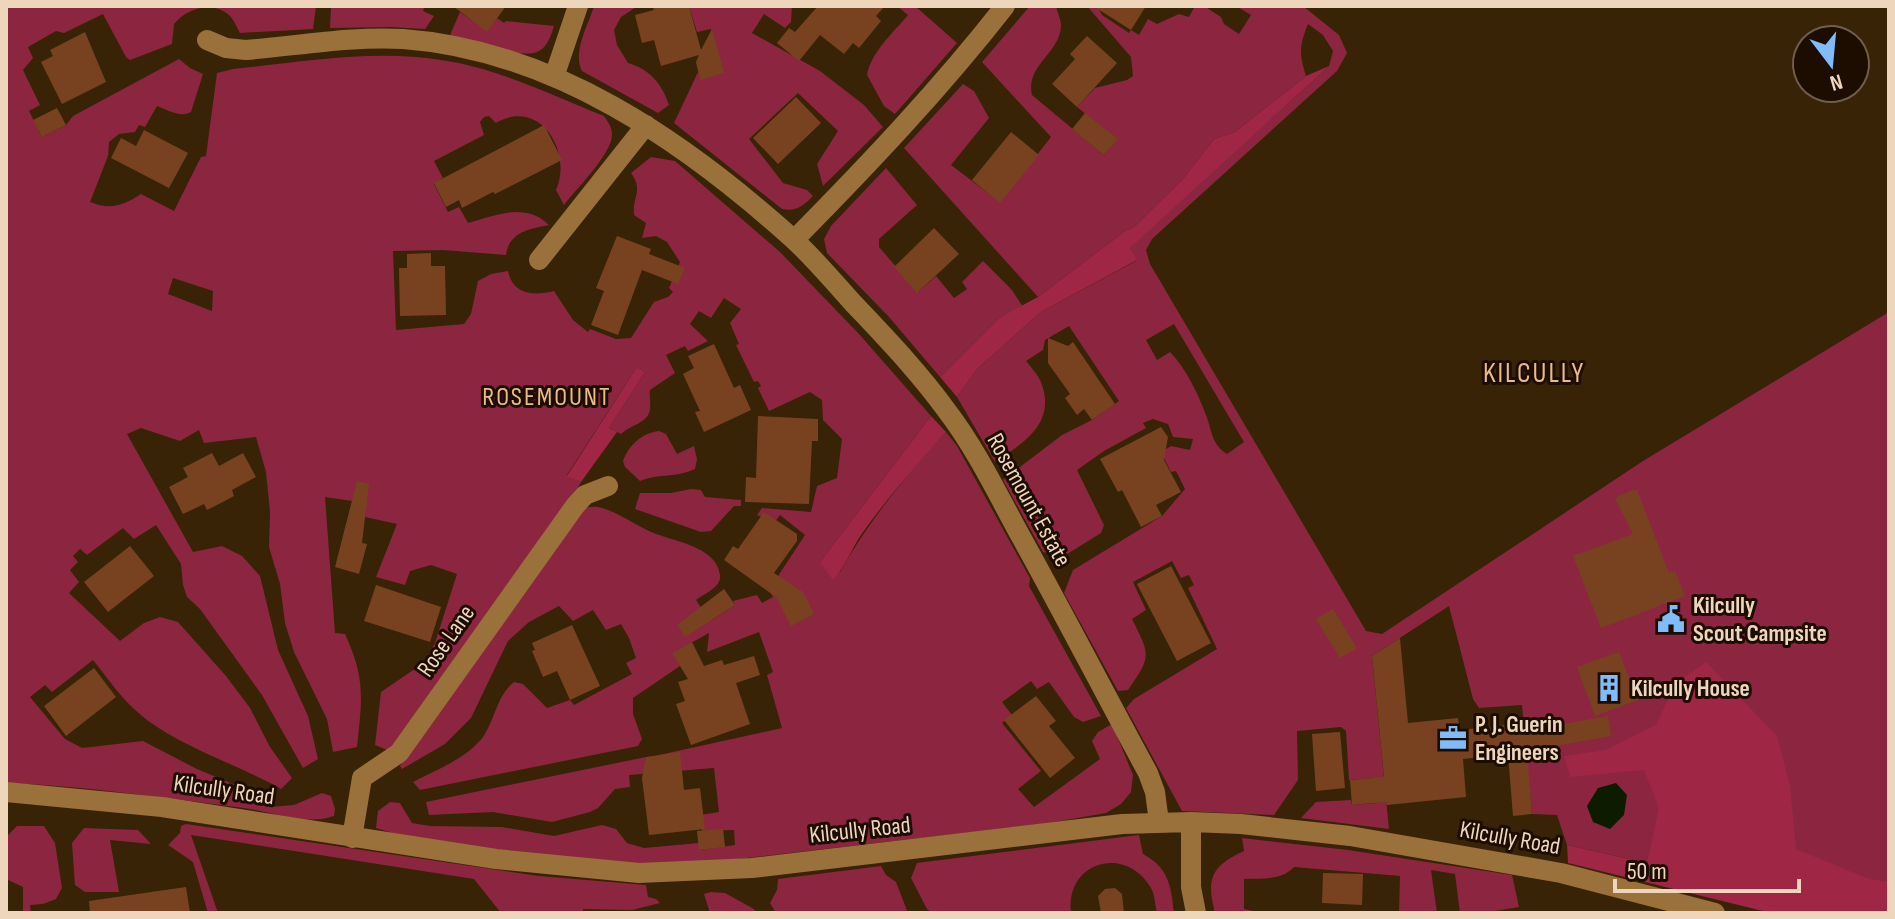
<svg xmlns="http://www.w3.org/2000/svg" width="1895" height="919" font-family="'Sofia Sans Condensed',sans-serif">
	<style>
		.green { fill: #8c253f; fill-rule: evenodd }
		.forest { fill: #a02646 }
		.water { fill: #0d1c00 }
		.building { fill: #784221 }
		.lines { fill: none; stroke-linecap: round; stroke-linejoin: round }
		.minor { stroke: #9a703b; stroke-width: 20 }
		.labels { text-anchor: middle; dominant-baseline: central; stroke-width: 6; stroke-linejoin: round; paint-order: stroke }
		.street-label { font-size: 24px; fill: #eed6bc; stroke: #1d0d00 }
		.poi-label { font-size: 24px; font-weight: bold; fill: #eed6bc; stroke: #1d0d00; text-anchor: start }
		.neighbourhood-label { font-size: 26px; letter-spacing: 2px; fill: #e9bb85; stroke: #1d0d00 }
		.quarter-label { font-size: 28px; letter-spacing: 2px; fill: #e9bb85; stroke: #1d0d00 }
	</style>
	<rect width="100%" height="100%" fill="#382306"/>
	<path class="green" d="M6,6H316L313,29L240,33C237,28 234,20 230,16C213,0 187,8 174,24L172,44L130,60L126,57L103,14L64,33L56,31L28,47L33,58L23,70L40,105L29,111L42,137L66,125L73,116L179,59L190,68L203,74L191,112C180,118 168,110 157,106L145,127L139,125L135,132L119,134L109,142L108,156L90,202C110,210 123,206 141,194L174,211L201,157L206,156L217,73L233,69C302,62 372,49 441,60C498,68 551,95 604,116C608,122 612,127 612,134C613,153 576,189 564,205L556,190C573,152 540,97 496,123L489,116L484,117L480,122L484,135L434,161L443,178L434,184L448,212L459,207L468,223C496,215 525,202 549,225C529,229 509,232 506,255L443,250L393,251L396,330L464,324L471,314L478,281L491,274L508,271C513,295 534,296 554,291L573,320L588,332L590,329L616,339L631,338L654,302L668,297L673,292L669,288L680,262L667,242L656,236L642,238L646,223L634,215C632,196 644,191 631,173L651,157L675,161L780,252L859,334L931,416L820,562L840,572C869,521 906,475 946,432L957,446L1030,578L1029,586L1101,716L1083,722L1074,717L1049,682L1037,689L1031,681L1002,702L1012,715L1002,723L1041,771L1018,789L1034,807L1100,759L1092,741L1098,732L1112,724L1133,775L1131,792L1121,804L1106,813L1043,824L685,865L608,864L409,838L376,828L378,811L390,802L400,803L412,823L430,826L502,827L554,836L602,825L616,829L627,843L644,848L699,843L700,850L735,845L734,830L702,831L700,815L719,812L714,768L629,775L630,787L615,789L598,808L590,812L552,822L493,812L429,815L426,802L646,757L645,766L657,764L659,755L782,728L767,675L773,672L759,632L707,652L709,633L673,653L680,666L633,698V714L642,739L638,746L420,790L413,782C436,770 467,758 483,737C495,720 497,695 514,682L523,684L547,708L570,700L574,705L632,674L626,663L636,658L629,638L621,624L606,630L593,610L573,621L559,606L529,622L508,641L471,718L445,744L402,769L400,766L407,751L579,508C585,508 592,506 598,507C616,511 632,523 649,531C669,541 717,545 720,575C722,587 704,594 696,600L710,621L735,605L733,601L757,595L762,603L773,597L771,593L778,576L805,535L780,515L774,523L757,515L762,508L811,512L817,486L837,478L842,439L823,420L822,400L810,392L769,411L758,388L761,386L758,381L754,382L736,345L739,344L730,323L741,309L724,298L711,318L699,311L690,324L708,341L688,351L685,346L666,355L675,373L650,390C649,397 651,402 650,409C649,423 630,425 621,434L609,428L645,372L637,367L567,475L581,482L570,502L395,753L375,745L381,692L425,662L435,643L457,574L431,565L410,571L405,585L376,577L397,524L365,517L366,503L325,497L335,633L345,634C366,680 362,699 357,747L333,752L327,719L294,652L285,623L280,584L269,547L270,512L266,472L256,437L204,443L199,430L180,441L141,428L127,434L193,552L222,546L242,556L260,576L278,650L308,716L318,759L303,768L262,695L200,609L187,597L183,585L181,564L156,525L134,539L123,528L87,555L80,549L73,556L78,562L70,570L79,582L69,593L120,641L144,623L160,617L178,622L226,676L250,708L270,747L292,778L281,789C236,763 170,744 133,708C118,694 106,676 93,660L52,692L45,685L30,697L65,739L82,748L143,741L197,769L273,801L270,807L294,805L322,793L331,796L335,809L334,816C307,826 272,812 244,808C165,798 86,786 6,783ZM173,278L213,291L212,311L168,294Z
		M331,6H425L423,11L434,16L425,29L391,27L330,28Z
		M594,6H638L621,17L614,30L617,45L628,63C650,69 662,84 669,105L658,113L582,71C572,52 588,26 594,6Z
		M689,6H792L791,22L785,28L764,14L752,33L820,71L864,105L883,127L823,186L817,164L838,131L798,93L749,139L783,183L807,190L813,196C803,206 796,212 782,209L674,123L698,72L700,79L723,73L711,29L697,32Z
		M897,6H915L957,43L895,114L884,106L867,75C871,52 894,32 908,15Z
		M1030,6H1056C1057,12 1061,19 1061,25C1061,53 1025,65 1032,95L1104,155L1117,139L1077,107L1095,88L1127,80L1133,76L1131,57L1087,6H1097L1102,15L1129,33L1131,30L1139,35L1148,19L1157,24L1179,14L1189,17L1195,6H1204L1221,17L1224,24L1239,34L1251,15L1236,6H1303L1339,35L1347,53L1337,71L1152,239L1146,250L1150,264L1366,631L1382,634L1643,461L1889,312V913H1771L1647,863L1567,845L1557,815L1532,814L1522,705L1479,708L1473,699L1449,606L1372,656L1389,829L1301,818L1316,802L1351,800L1352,805L1377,803L1374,778L1349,780L1346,731L1341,727L1297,731L1298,780L1274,815L1182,811L1126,708L1134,699L1217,649L1188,588L1194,585L1189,575L1181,578L1172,561L1133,582L1146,610L1132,619C1150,655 1152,656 1128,690L1118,691L1064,593L1073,570L1162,516L1185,489L1176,471L1171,472L1161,452L1171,446L1190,450L1193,439L1173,437L1168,424L1153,419L1143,423L1146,428L1104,451L1077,470L1104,525L1101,533L1064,556L1043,552L1003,480L1062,435L1092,420L1119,401L1069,326L1045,340L1043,350L1026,361C1031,367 1038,375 1041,382C1057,424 1023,443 995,462L957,397L977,369L1041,312L1136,261L1129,248L1329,66L1333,51L1323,35L1308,24C1299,47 1299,53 1306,76L1235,132L1214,139L1182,180L1134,227L1125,231L1038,297L904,148L963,84L974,91L989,118L951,165L1000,202L1051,137L982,62ZM1174,324L1244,442L1227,454C1211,444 1212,430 1206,415C1198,394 1186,368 1170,352L1157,360L1146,340Z
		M460,12L487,31L497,18L504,23L506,21L554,26C551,36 547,48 537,52C520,59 469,40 450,35Z
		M886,168L917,205L879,239V247L918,292L936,276L954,298L967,289L962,282L983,261L1012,290L1023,307L999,318L940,377L889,317L827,253L824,239L831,226Z
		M659,431L666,434L677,454L694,446L697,459L695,469C677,478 659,473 640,481L625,467L623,461C629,445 642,433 659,431Z
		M691,489L701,490L705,497L741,500V506H734L711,531L701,532L635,509L640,493H671Z
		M186,824L539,876L646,885L648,897L656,899L660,903L632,910L583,909V913H501L474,879L191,835L218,913H208L193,862L168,845L180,833L181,826Z
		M17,826H44L55,843L62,888L56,899L43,904L30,905L31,913H23V887L6,879V837Z
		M84,828L138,830L151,844L110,840L119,892H85L75,885L72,843Z
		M1139,835L1143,854C1169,868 1171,886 1174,913H1157C1155,905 1155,895 1151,888C1125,844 1065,862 1071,913H932L927,909L911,878L917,863Z
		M1242,838L1348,850L1512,875L1519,907L1483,913H1460L1455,874L1431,870L1437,913H1399L1400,876L1294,867C1281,881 1262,878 1244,879V909L1262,913H1215C1206,879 1211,866 1244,851Z
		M881,866L886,875L896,882L908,913H776L770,903L777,890L778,879Z
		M711,892L725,893L754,909L756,913H710L704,894Z"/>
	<path class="forest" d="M1329,66L1130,248L1137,260L1041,312L977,369L957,397L940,377L999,318L1038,297L1125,231L1134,227L1182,180L1214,139L1235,132L1306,76Z
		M637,367L645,372L609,428L617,432L581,482L567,476Z
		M931,416L946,432C916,466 884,501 859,538C850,553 844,568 833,580L820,562Z
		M1706,662L1777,736L1790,786L1796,849L1869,879L1889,882V913H1771L1568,863L1567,845L1647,863L1659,808L1644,770L1570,777L1564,756L1606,750L1656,725L1675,684Z"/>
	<path class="water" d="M1616,783L1627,795L1624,815L1610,829L1593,822L1587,806L1598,788Z"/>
	<path class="building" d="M453,6H506L487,32Z
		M652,6H689L701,50L712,29L724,73L700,80L696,62L699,55L661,66L654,40L642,43L635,15L654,10Z
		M818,6H885L876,16L881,21L859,48L853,43L844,54L820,35L799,61L777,43L789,28L795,32Z
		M1093,6H1146L1131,30Z
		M85,32L106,82L62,104L41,62L53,56L50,50Z
		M1087,36L1117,63L1077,107L1052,84L1075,59L1070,54Z
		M796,97L821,123L778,164L753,138Z
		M57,108L66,125L42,137L33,120Z
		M1085,113L1118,139L1104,155L1072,129Z
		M544,125L562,160L495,194L493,192L462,208L459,200L446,207L434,183Z
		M144,130L188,153L169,188L111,158L121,138L136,146Z
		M1011,132L1039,155L1000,203L972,180Z
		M934,228L959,254L917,293L894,267Z
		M617,236L651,249L649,254L685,268L678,284L642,270L618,335L591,325L604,291L596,288Z
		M431,253V266H445L446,315L400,316L399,268H407V254Z
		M1048,338L1068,346L1073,342L1115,404L1092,420L1084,409L1077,415L1065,398L1070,394L1048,363Z
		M714,344L734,388L740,385L751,410L704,432L695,412L700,411L683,374L694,368L688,356Z
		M758,416L818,419V441H812L809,504L745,502L746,477L756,478Z
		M1161,427L1168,437L1164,460L1181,492L1156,505L1162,516L1141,527L1122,490L1118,492L1100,459Z
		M212,453L219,466L243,453L256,477L232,490L234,496L219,504L207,510L204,504L183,514L169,487L188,477L183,468Z
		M357,481L369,484L362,543L367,544L359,574L335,567Z
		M1633,490H1637L1669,573L1675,571L1685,596L1601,628L1573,556L1633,534L1615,498Z
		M764,512L797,534V541L774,573L803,592L814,614L791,626L776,597L724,560L733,546L738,549Z
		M130,546L154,576L108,612L84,582Z
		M1171,566L1211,643L1177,661L1137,584Z
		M376,585L441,607L430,642L364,621Z
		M724,589L735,605L685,637L677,625Z
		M1333,609L1357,648L1340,658L1316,619Z
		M572,625L600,686L570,700L557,671L543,677L532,651L535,650L532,643Z
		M1400,638L1408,723L1458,718L1460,730L1524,723L1525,731L1608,716L1611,736L1527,751L1532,814L1513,816L1508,754L1463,759L1466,797L1387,805L1386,802L1352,805L1350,780L1384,777L1372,656Z
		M692,642L704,666L722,660L724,665L754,656L760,675L736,683L750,724L691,745L676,704L685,701L678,682L688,679L672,653Z
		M1619,652L1638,700L1595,716L1577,667Z
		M94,668L116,697L66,736L44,706Z
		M1036,696L1056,721L1049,726L1075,758L1050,778L1004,720Z
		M1340,732L1345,788L1316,791L1312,734Z
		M680,752L684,790L700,788L705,829L649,835L642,778L646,757Z
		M723,829L725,847L699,850L697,831Z
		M1323,873L1363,874L1362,905L1322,903Z
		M186,887L190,913H90L89,901Z
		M1115,888L1122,894L1124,913H1101L1098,896L1105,889Z"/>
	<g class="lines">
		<path class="minor" d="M207,40L226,48L246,50C297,46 351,36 403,39C553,50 684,141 792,238C814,258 833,281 852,302C885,337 919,372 947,411C976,449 997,493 1020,535C1064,614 1105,694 1148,773L1155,792L1159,822
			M554,77L578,6
			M794,240C868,165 940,89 1005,6
			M539,260L646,125
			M6,792L162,807L496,859L639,873L752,868L1122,824L1191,822L1241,824L1350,836L1561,873L1715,913
			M1191,822V887L1196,913
			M352,838L362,778L399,753L575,506L585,495L608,486"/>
	</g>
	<defs>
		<g id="civic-bare" transform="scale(2.16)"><path d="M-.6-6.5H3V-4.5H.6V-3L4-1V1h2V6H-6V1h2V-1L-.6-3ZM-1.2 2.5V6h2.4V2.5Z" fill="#81bcfa" stroke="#1d0d00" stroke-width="2.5" paint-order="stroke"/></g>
		<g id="building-bare" transform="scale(2.16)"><path d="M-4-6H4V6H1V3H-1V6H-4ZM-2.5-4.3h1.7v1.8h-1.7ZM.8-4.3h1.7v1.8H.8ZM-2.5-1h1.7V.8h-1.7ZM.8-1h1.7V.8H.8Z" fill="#81bcfa" stroke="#1d0d00" stroke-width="2.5" paint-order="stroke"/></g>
		<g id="office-bare" transform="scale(2.16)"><path d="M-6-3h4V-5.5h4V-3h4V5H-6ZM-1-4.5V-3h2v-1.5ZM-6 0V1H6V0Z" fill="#81bcfa" stroke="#1d0d00" stroke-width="2.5" paint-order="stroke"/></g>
	</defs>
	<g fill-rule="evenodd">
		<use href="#civic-bare" x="1671" y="619"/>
		<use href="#building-bare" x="1609" y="688"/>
		<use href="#office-bare" x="1453" y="738"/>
	</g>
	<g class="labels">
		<g class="street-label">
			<text transform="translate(1029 500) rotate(61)">Rosemount Estate</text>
			<text transform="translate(446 641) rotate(-55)">Rose Lane</text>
			<text transform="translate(224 790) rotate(8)">Kilcully Road</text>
			<text transform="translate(860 830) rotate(-6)">Kilcully Road</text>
			<text transform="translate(1510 838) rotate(10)">Kilcully Road</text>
		</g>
		<g class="poi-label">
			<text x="1693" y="605">Kilcully<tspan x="1693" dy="28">Scout Campsite</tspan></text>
			<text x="1631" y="688">Kilcully House</text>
			<text x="1475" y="724">P. J. Guerin<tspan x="1475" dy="28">Engineers</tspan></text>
		</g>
		<g class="neighbourhood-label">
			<text x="547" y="397">ROSEMOUNT</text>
		</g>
		<g class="quarter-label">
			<text x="1534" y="373">KILCULLY</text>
		</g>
	</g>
	<rect width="1895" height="919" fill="none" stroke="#eed6bc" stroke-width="16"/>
	<g transform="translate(1831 64) rotate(164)"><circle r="38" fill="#1d0d00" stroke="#715d4b" stroke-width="2"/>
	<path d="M0-6L14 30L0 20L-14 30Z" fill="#81bcfa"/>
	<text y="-12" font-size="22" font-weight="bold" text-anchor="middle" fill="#eed6bc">N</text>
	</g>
	<path d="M1615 879v12h184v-12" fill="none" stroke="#eed6bc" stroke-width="4"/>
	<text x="1627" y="879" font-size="24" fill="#eed6bc" stroke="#1d0d00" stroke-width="6" paint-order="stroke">50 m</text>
</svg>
